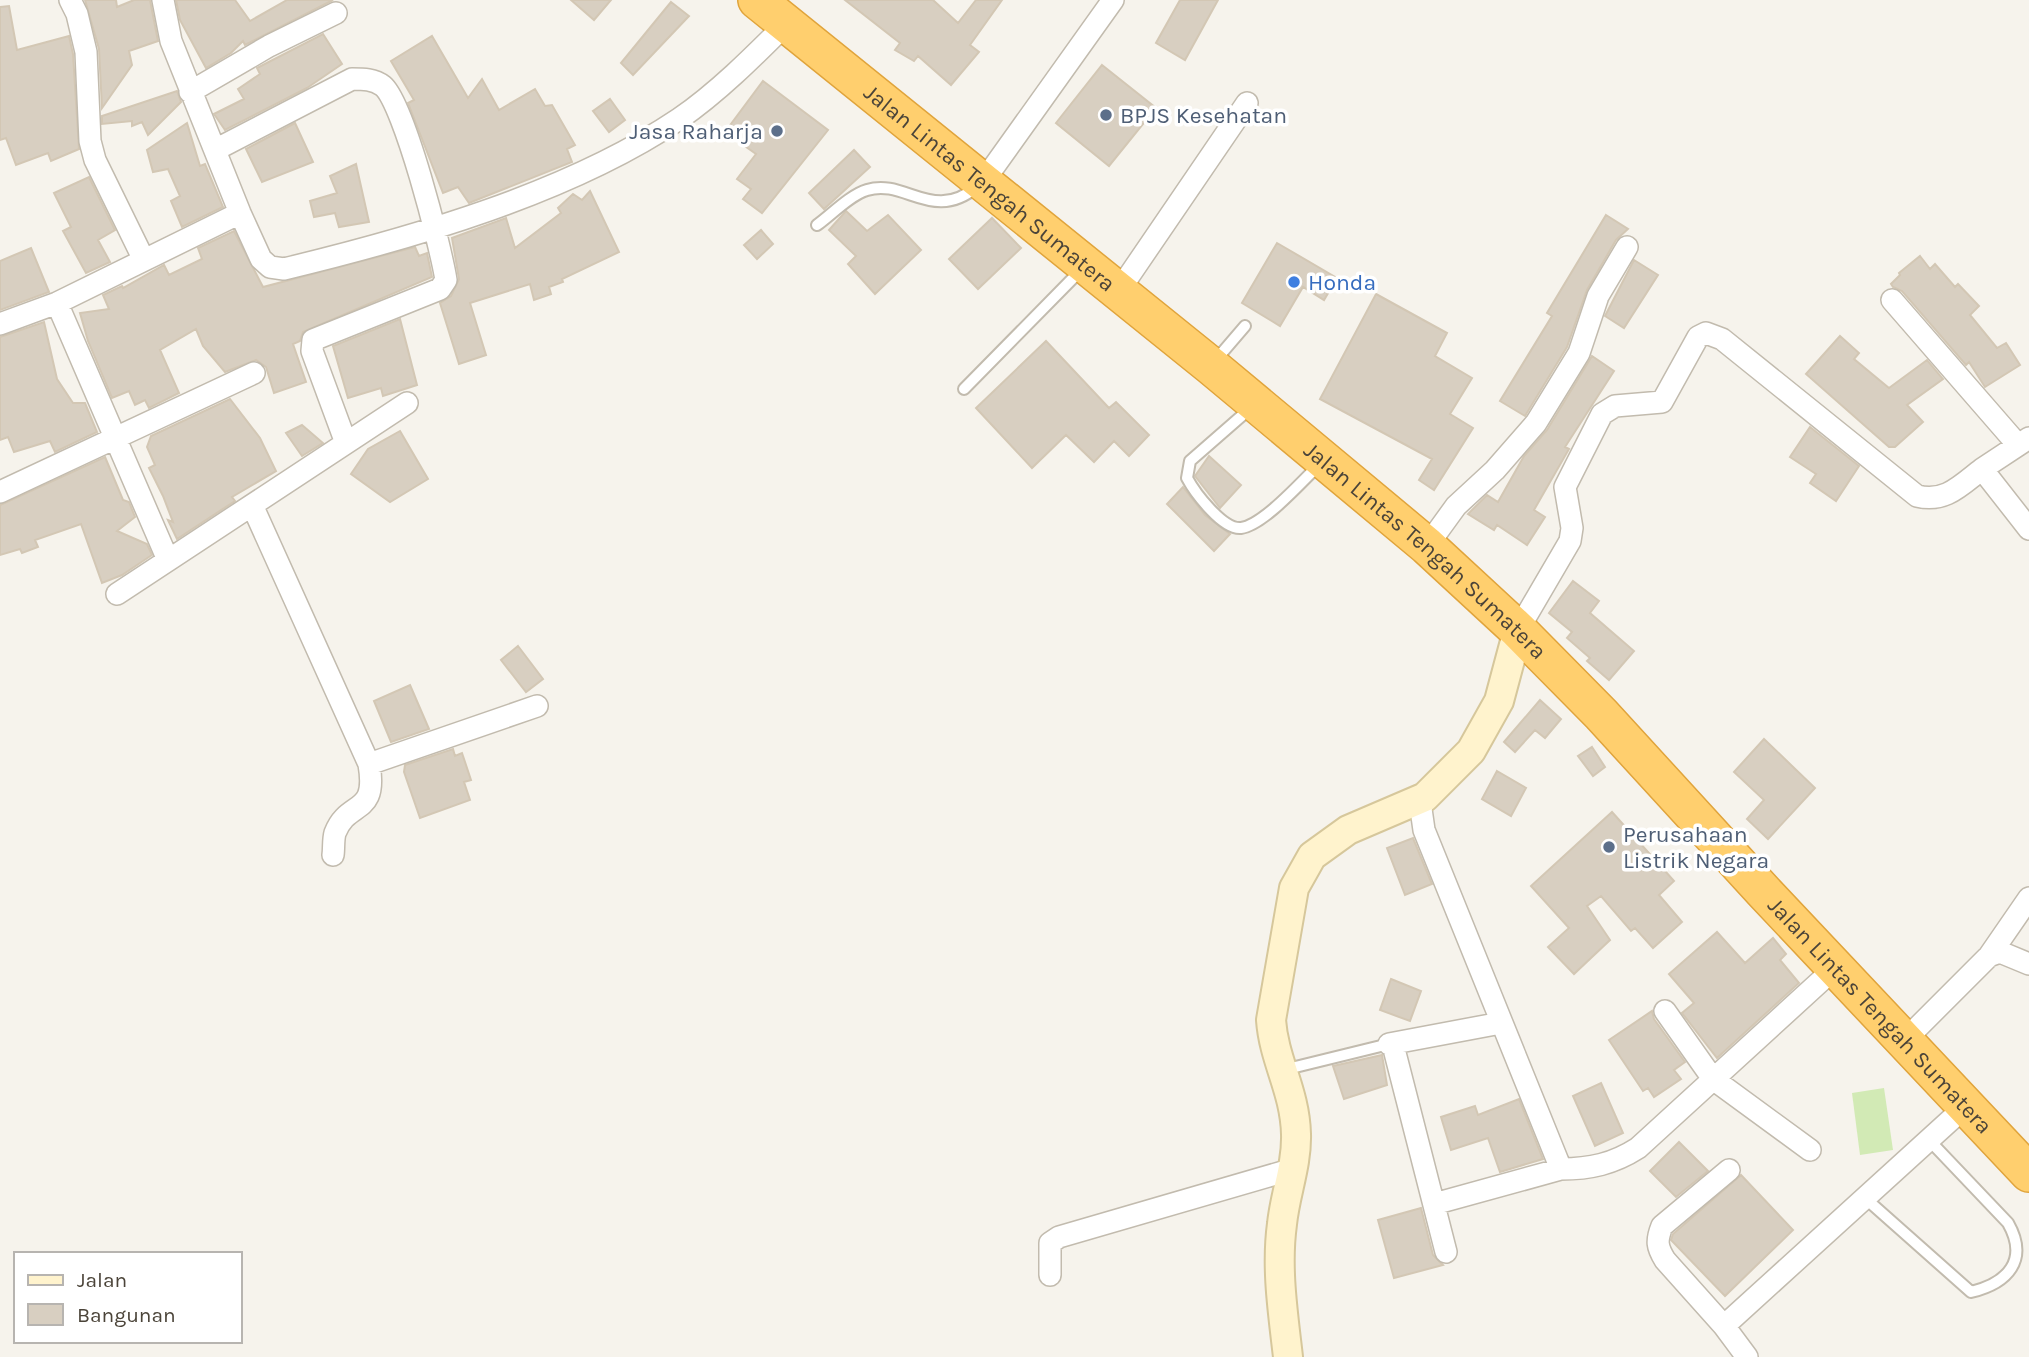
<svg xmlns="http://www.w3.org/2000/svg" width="2029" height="1357" font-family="Karla,sans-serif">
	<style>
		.green { fill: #d2eab5 }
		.building { fill: #d8cfc1; stroke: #d3c7b4; stroke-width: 2 }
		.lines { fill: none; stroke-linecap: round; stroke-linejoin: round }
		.lane-casing { stroke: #c2bbae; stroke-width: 14 }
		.street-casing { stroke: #c2bbae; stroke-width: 24 }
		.secondary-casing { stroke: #d6c79b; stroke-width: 32 }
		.highway-casing { stroke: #e0a43c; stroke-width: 40 }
		.lane { stroke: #fff; stroke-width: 10 }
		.street { stroke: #fff; stroke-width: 21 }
		.secondary { stroke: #fff3cd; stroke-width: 28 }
		.highway { stroke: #ffcf6e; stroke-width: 37 }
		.service-dot { fill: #5c6f8a; stroke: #fff; stroke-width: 2.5 }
		.shop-dot { fill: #3f7fe0; stroke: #fff; stroke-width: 2.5 }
		.labels { text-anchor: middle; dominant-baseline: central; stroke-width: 7; stroke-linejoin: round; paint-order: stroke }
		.service-label { font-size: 23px; fill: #4e5e75; stroke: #fff; text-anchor: start }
		.street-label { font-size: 23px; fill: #4b4439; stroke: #fff }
		.shop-label { font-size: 23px; fill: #366cbe; stroke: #fff; text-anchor: start }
	</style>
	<rect width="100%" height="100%" fill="#f6f3ec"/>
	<path class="green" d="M1884,1088L1893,1150L1860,1155L1852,1093Z"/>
	<path class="building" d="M85,0H116L117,7L134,0H150L158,41L129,51L132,65L102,108L99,49Z
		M176,0H235L250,21L287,0H333L245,45L243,41L231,53L206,68L180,20Z
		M571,0H611L594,20Z
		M845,0H933L958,23L976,0H1002L970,45L979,52L951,85L918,56L914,61L895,50L900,43Z
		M1180,0H1218L1185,60L1156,43Z
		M671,2L689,16L633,75L621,63Z
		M9,6L17,50L69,36L73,54L79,149L51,161L48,153L16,165L6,138L0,140V7Z
		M323,34L342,64L307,88L225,130L214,114L244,99L238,89L260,74L257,68Z
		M432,36L468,98L482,79L499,110L535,89L545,106L552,105L575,145L567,149L572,162L469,203L458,187L443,193L408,103L414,100L391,61Z
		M1102,65L1156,108L1109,166L1056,123Z
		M763,81L828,130L762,213L743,199L751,189L737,179L756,154L725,132Z
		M177,91L181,102L148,135L142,122L132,126V121L102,124V116Z
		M610,99L625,120L609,132L593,111Z
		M187,123L200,166L205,164L223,207L182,227L171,201L180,196L168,169L153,172L147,150Z
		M295,123L313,162L262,182L246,149Z
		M854,150L870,167L824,209L809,193Z
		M356,164L369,222L339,227L335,213L314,217L310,201L337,193L330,176Z
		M89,177L115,230L98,240L110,262L86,273L63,231L71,227L54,193Z
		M590,191L619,252L562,279L563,282L549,287L551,294L534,300L530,284L470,303L486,355L459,364L440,303L451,296L459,279L452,238L506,218L515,248L561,213L558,208L573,194L582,200Z
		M846,211L867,231L888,215L921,250L875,294L848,264L856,256L829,230Z
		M1606,215L1628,229L1616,240L1587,290L1567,347L1525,416L1500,401L1552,316L1547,313Z
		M992,218L1021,248L978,289L949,259Z
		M761,230L773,244L757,259L744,245Z
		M234,231L263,287L415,247L419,256L427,253L432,277L303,332L300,341L293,344L306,382L274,393L266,367L256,360L225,372L203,346L196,329L160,350L179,393L149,408L145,400L135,405L129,391L112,398L88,341L80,313L109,309L103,295L122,286L123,288L164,265L169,275L202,259L198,248Z
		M1277,243L1337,278L1324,300L1303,287L1280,326L1242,303Z
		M31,248L49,292L0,310V261Z
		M1920,256L1930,269L1935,264L1955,287L1958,284L1979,306L1970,315L1997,348L2006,343L2020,365L1985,387L1969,362L1966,365L1902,291L1893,287L1891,284L1900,275L1899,273Z
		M1634,260L1658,275L1624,328L1605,316Z
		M1376,294L1447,333L1435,356L1472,378L1450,414L1473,428L1434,490L1419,480L1432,459L1320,399Z
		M400,319L417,385L383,396L381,388L348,398L333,346Z
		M44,322L57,379L73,403H85L97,432L55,452L50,441L14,452L8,437L0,440V337Z
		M1840,336L1859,353L1854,359L1889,388L1927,360L1943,379L1907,405L1923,422L1895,447H1889L1806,374Z
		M1046,341L1109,408L1116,402L1149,435L1129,456L1114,441L1094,462L1066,435L1032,468L976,408Z
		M1592,356L1614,371L1565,447L1569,449L1534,510L1545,517L1527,545L1497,525L1494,530L1468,514L1487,495L1498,502L1524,456L1547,430Z
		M230,399L260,438L276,471L232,497L235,501L177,539L168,520L173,522L163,496L149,468L155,465L147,447L151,436Z
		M302,425L323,443L302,456L286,433Z
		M1810,427L1859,466L1836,501L1810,483L1816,474L1790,457Z
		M400,431L428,479L390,502L351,474L368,449Z
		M1209,456L1241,485L1220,508L1195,476Z
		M105,457L123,500L129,502L135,517L117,531L147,544L152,555L122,575L102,583L81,524L35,540L38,547L22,553L20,549L0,555V505Z
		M1183,487L1205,515L1230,534L1214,551L1167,504Z
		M1573,581L1599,601L1590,613L1634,651L1609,680L1587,661L1590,658L1567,638L1572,632L1549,613Z
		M518,646L543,679L526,692L501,660Z
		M410,685L429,729L391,742L374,701Z
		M1540,700L1561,719L1545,738L1535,730L1515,752L1504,742Z
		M1764,739L1815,788L1768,839L1747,819L1764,800L1734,772Z
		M1592,747L1605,767L1593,776L1578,756Z
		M453,749L455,756L462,753L471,780L464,782L470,800L420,818L404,772L405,765Z
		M1497,771L1526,788L1511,816L1482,799Z
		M1612,812L1674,881L1659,895L1682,922L1653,948L1635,928L1631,931L1601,896L1587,906L1610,940L1574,974L1548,947L1569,928L1531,886Z
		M1413,838L1432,884L1405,895L1387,848Z
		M1717,932L1745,963L1773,938L1786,954L1780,960L1799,983L1717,1058L1682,1013L1694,1003L1669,974Z
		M1391,979L1421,991L1410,1021L1380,1010Z
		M1652,1011L1654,1019L1685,1062L1674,1070L1681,1079L1654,1097L1648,1088L1643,1091L1609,1040Z
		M1382,1055L1387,1085L1344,1099L1333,1066Z
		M1601,1083L1623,1133L1595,1146L1573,1096Z
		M1519,1099L1543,1159L1500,1172L1488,1138L1451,1150L1441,1117L1475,1106L1478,1115Z
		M1679,1142L1708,1171L1676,1197L1650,1171Z
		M1741,1175L1793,1230L1725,1296L1671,1240L1673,1234Z
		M1421,1208L1433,1255L1443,1265L1394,1278L1378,1220Z"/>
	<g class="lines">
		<g class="lane-casing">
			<path id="lane" d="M817,225C831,215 850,195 867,190C906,178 932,224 978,186
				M1215,361L1245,326
				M964,389L1081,270
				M1253,406L1190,461L1187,478C1195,493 1223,530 1241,528C1264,525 1304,479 1321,463
				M1283,1070L1389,1044
				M1865,1198L1971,1292C2008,1283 2029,1260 2008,1223L1929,1140"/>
		</g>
		<g class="street-casing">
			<path id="street" d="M70,0L77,14L86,52L90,141L95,160L144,260
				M163,0L171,41L240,213L261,259L270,267L284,269C413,238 569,193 679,119C717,93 753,57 786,24
				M190,92L269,46L336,13
				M215,150L352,79C363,79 374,79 383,86C404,103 441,248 446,280L440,289L313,340L312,351L346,443
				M983,182L1113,0
				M1118,292L1247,103
				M1892,300L2018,445
				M57,303L168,560
				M0,324L57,303L240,213
				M1982,469L2029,438
				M0,492L254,373
				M252,505L369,764C378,817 348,799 335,833C333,840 334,849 333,855
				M1427,546L1456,506L1495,470L1536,423L1579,353L1598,296L1627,247
				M117,594L407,403
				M1518,630L1570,541L1572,528L1565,487L1602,414L1615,406L1662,402L1698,337L1706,333L1722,339L1917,496C1945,503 1960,486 1982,469L2029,529
				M369,764L537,706
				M1425,797L1421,809L1424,830L1561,1169C1590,1169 1613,1164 1638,1148L1835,968
				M1989,956L2029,898
				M1665,1011L1713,1079L1810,1150
				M1904,1041L1989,956L2000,952L2029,964
				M1389,1044L1501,1023
				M1393,1045L1446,1252
				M1729,1170L1662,1226C1656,1241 1657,1247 1665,1260L1724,1326L1966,1106
				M1434,1204L1561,1169
				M1050,1275V1243L1059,1237L1293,1169
				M1724,1326L1747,1357"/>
		</g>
		<g class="secondary-casing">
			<path id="secondary" d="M1288,1357C1283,1313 1276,1268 1282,1224C1285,1194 1297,1165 1296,1134C1295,1091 1274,1061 1271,1020L1294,888L1312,856L1348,830L1425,797L1471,751L1499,701L1518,630"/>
		</g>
		<g class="highway-casing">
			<g id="highway">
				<path id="s1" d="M757,0L1211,366L1427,546L1518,630L1601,714L1764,892L2029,1173"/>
			</g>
		</g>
		<use href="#lane" class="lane"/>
		<use href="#street" class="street"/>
		<use href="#secondary" class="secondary"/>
		<use href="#highway" class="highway"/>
	</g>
	<g class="service-dot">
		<circle cx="1106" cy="115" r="7"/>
		<circle cx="777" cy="131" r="7"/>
		<circle cx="1609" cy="847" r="7"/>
	</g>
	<circle class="shop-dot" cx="1294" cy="282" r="7"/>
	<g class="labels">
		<g class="service-label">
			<text x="1120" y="115">BPJS Kesehatan</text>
			<text x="763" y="131" text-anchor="end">Jasa Raharja</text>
			<text x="1623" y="834">Perusahaan<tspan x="1623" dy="26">Listrik Negara</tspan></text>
		</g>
		<g class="street-label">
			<text stroke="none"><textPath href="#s1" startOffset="299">Jalan Lintas Tengah Sumatera</textPath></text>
			<text stroke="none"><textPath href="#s1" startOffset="866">Jalan Lintas Tengah Sumatera</textPath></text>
			<text stroke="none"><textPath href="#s1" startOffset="1517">Jalan Lintas Tengah Sumatera</textPath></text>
		</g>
		<g class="shop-label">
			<text x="1308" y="282">Honda</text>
		</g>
	</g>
	<rect x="14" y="1252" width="228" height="91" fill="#ffffff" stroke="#b7b4b0" stroke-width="2"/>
	<rect x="28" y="1275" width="35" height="10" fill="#fff3cd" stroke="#b7b4b0" stroke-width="2"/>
	<text x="77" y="1287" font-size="21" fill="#4b4439">Jalan</text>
	<rect x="28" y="1304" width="35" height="21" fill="#d8cfc1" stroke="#b7b4b0" stroke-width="2"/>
	<text x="77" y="1322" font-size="21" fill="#4b4439">Bangunan</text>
</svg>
